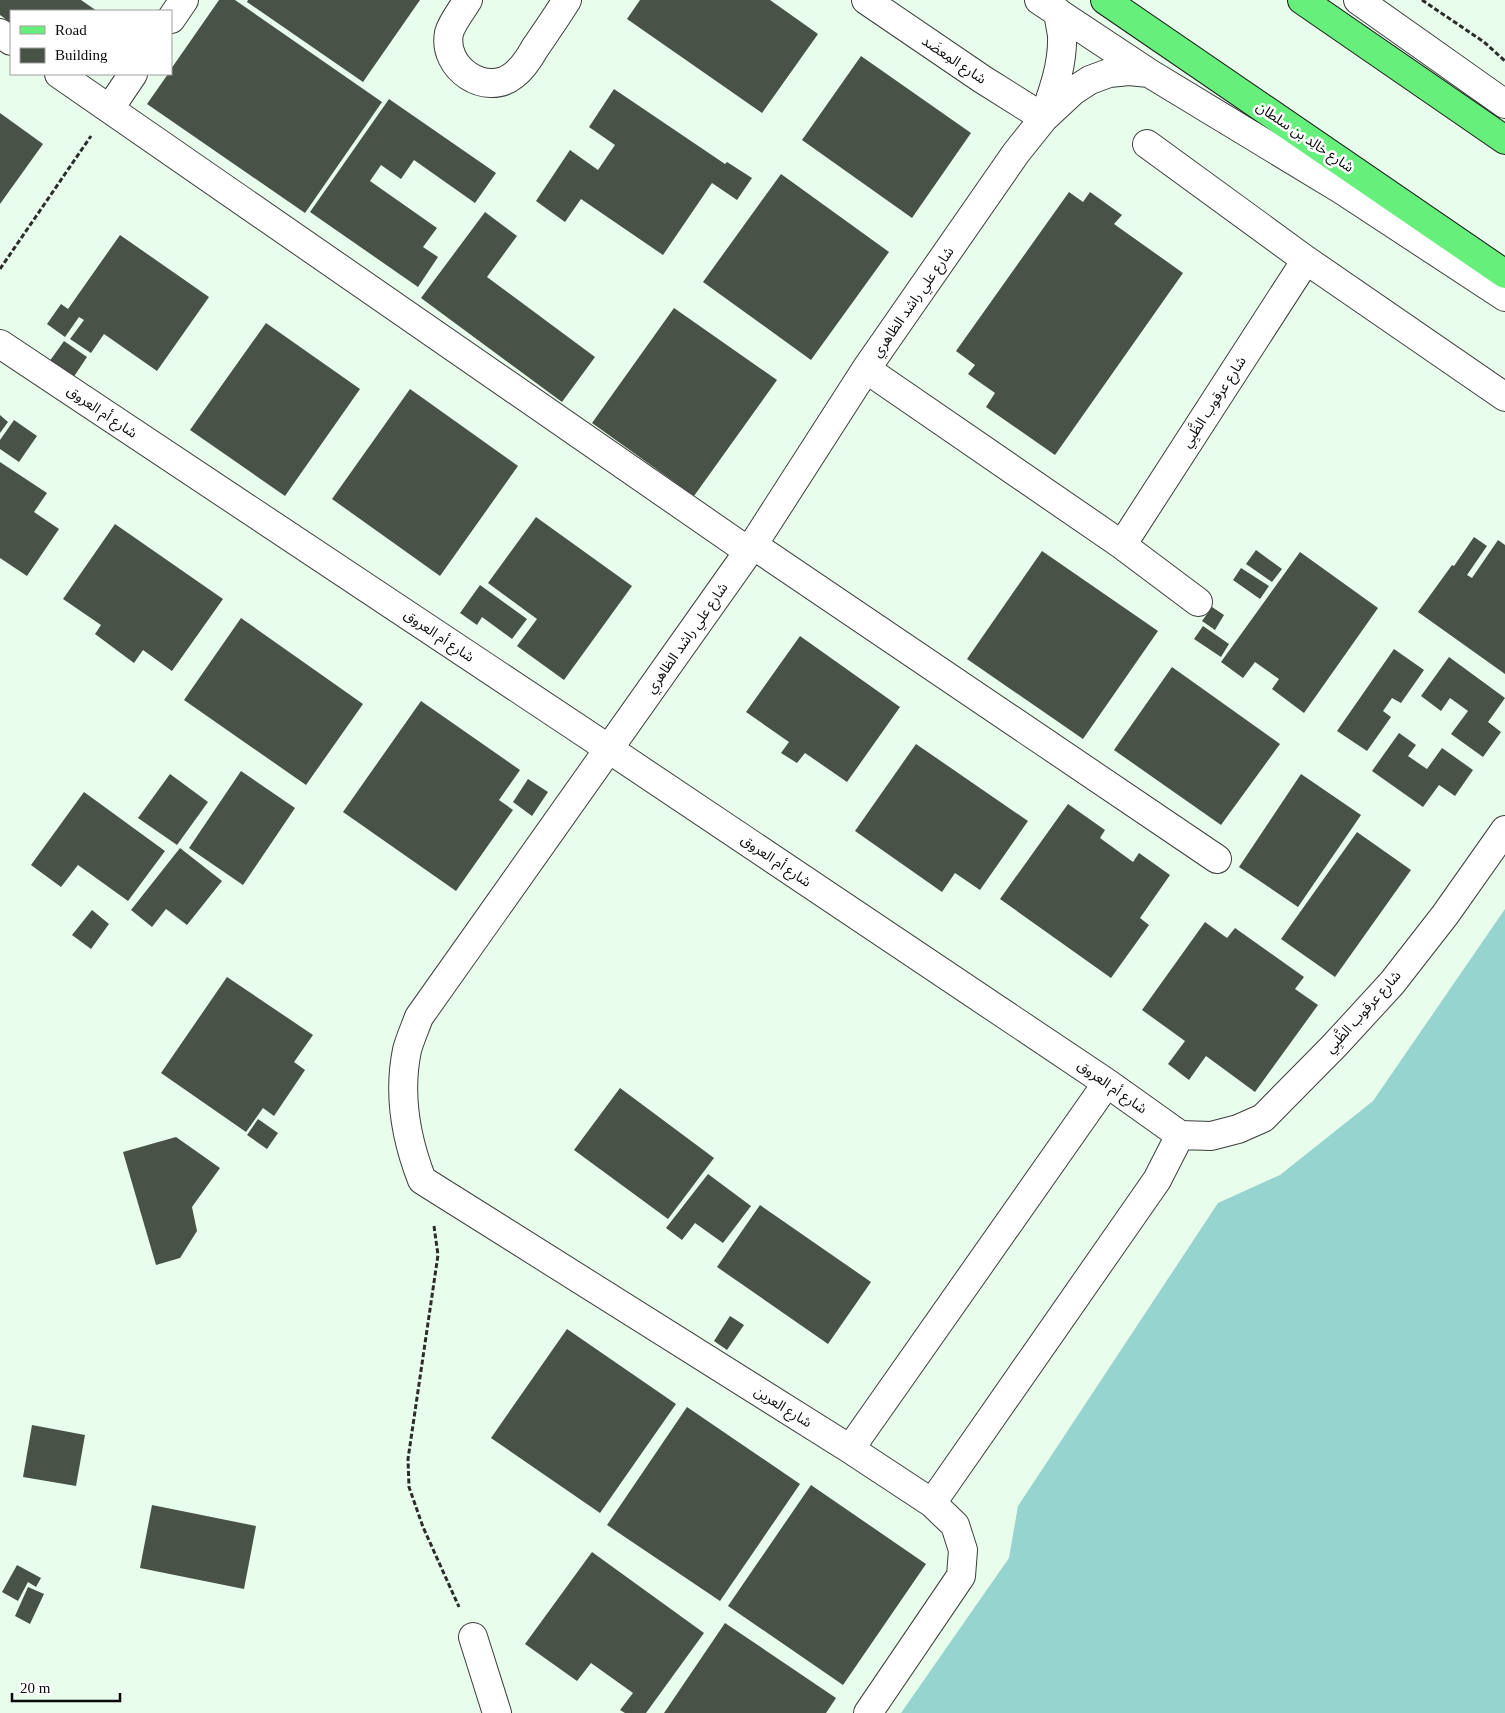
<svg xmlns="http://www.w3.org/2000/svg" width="1505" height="1713" font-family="'Times New Roman','Noto Sans Arabic',serif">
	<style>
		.forest { fill: #96d4d0 }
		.building { fill: #495247 }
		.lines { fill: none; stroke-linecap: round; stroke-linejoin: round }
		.minor-casing { stroke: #3d3d3d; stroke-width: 30 }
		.major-casing { stroke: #1b1b1b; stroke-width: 30 }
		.path { stroke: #2c2c2c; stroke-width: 3; stroke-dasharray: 5 2.5; stroke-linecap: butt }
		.minor { stroke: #fff; stroke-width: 28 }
		.major { stroke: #67ef7c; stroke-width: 28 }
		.labels { text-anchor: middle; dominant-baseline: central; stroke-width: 5; stroke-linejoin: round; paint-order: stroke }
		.street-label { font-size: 14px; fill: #0a0a0a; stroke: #fff }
	</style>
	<rect width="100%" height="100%" fill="#e8fdec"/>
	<path class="forest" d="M1505,909V1713H901L1009,1558L1018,1506L1218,1203L1280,1175L1373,1101Z"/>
	<path class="building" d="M0,0H81L97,11H11V23L0,15Z
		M219,0H235L382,102L305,213L147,104L168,74H171V69Z
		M248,0H420L363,82L247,2Z
		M640,0H770L818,34L762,113L627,19Z
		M861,56L971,133L912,218L802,140Z
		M614,89L725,164L727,162L752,178L737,200L712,183L663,255L581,199L565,222L536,201L570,150L598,170L615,145L589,127Z
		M389,99L496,173L475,203L414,160L401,179L381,165L370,181L437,228L423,247L438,257L418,287L310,212Z
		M0,113L43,144L0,204Z
		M781,174L889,252L811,360L703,282Z
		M1069,192L1083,202L1090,192L1122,215L1114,224L1183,273L1055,455L986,407L995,393L968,374L975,365L956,351Z
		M485,212L517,236L487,277L595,357L562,402L421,298Z
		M120,235L209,297L157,371L104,334L91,353L70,339L84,320L79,317L65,337L47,324L61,304L68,309Z
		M674,308L777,380L694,496L592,423Z
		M266,323L360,389L285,496L190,430Z
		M64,341L87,357L73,378L49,362Z
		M410,389L518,466L440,576L332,499Z
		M0,415L8,422L0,433Z
		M14,420L37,436L19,462L0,449V440Z
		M0,462L47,493L34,512L59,529L27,576L0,558Z
		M536,517L632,586L564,680L517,646L537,619L488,583Z
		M115,524L223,599L172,671L143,650L134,663L95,634L101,625L63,599Z
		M1474,537L1487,546L1467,575L1472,578L1498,540L1505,545V674L1418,612L1452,565L1454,566Z
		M1256,550L1282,569L1272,582L1246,564Z
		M1042,551L1158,631L1083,739L967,659Z
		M1300,552L1378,608L1304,713L1272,689L1279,679L1255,662L1243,678L1221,662Z
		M1241,568L1269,586L1260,599L1233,580Z
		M480,585L527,619L512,639L482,617L477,625L460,613Z
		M1212,607L1224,615L1215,630L1202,621Z
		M241,618L363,704L306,785L184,700Z
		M1203,626L1229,644L1221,657L1194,639Z
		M800,636L900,707L847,782L805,753L797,763L781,753L789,742L746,712Z
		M1394,649L1424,670L1401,703L1392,698L1383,711L1391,717L1367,751L1337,731Z
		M1449,657L1505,698L1488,722L1501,732L1483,757L1451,734L1468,711L1450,698L1441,711L1421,696Z
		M1172,667L1280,744L1221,825L1114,750Z
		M421,701L520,770L499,800L513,810L456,891L343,812Z
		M1399,733L1416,745L1408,756L1427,769L1442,748L1473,770L1455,796L1439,785L1423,807L1372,771Z
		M916,744L1028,821L980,890L955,873L942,892L855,831Z
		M241,771L295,808L243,885L189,848Z
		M170,774L208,802L177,845L138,818Z
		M1301,774L1361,815L1298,907L1239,867Z
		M528,779L548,792L532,816L513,802Z
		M84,792L165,851L128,901L78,865L61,887L31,865Z
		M1068,804L1105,830L1100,838L1133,862L1139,853L1170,875L1140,918L1149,925L1111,978L1000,899Z
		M1357,832L1411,870L1335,977L1281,939Z
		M180,848L222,881L187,925L166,909L152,927L131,910Z
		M92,910L109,924L91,949L72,935Z
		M1205,922L1227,938L1235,928L1304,977L1295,989L1318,1005L1255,1092L1206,1056L1189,1080L1168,1064L1185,1041L1142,1010Z
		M227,977L313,1035L294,1062L305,1070L274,1116L263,1108L246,1132L161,1073Z
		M620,1088L714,1158L668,1219L574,1150Z
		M258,1119L278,1133L267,1149L247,1135Z
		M176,1137L220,1168L192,1207L197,1231L180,1258L156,1265L123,1152Z
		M708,1174L751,1206L723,1243L695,1223L682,1240L666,1228Z
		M760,1205L871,1282L828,1344L717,1267Z
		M730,1316L744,1325L727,1350L714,1341Z
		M567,1329L676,1404L600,1513L491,1438Z
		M687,1407L800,1484L720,1601L607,1525Z
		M32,1425L85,1435L76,1486L23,1477Z
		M811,1485L926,1564L843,1685L728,1606Z
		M152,1505L256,1526L244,1589L140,1568Z
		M592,1552L704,1633L646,1713H625L620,1710L633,1693L591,1663L577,1681L525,1644Z
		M17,1565L41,1578L36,1587L28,1582L18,1601L2,1592Z
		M28,1587L44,1594L30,1624L15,1616Z
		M725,1623L836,1698L826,1713H664Z"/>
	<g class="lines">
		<g class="minor-casing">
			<path id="minor" d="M468,0C462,10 452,22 449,33C442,68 486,98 514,75C523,68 530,57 535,48C546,32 557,16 567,0
				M866,0L982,79L1044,118
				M1039,0L1149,73L1342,190L1505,297
				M1358,0L1505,104
				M171,19L184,0
				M0,33L11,41
				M59,74L748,551
				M110,108L133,74
				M1045,114C1054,89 1063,63 1062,36C1061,28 1059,20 1058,12
				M1147,144L1306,260L1505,397
				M0,344L609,749L1107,1083L1180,1135L1157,1180L932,1503
				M866,369L1122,545L1198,602
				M753,545L1217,859
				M1122,545L1306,260
				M1180,1135L1211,1136L1238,1129L1263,1118L1335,1045L1392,983L1445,915L1505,830
				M850,1449L1107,1083
				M473,1637L497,1713
				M868,1713L961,1576L963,1550L955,1525L932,1503L850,1449L422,1180C406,1139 398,1094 407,1050C410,1039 415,1028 419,1017L753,545L866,369L1016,153L1044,118L1073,91L1090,80L1109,73L1129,71L1149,73"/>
		</g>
		<g class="major-casing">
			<path id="major" d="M1105,0L1505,274
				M1302,0L1505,140"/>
		</g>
		<path class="path" d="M1422,0L1484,42L1505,61
			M0,269L91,136
			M434,1226L438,1255L408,1459L409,1487L423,1527L459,1607"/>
		<use href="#minor" class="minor"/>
		<use href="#major" class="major"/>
	</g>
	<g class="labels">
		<g class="street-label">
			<text transform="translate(954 60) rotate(34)">شارع المِعضَد</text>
			<text transform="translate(1305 137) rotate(34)">شارع خالِد بن سلطان</text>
			<text transform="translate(913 302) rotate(-55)">شارع علي راشد الظاهري</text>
			<text transform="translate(1214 402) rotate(-57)">شارع عرقوب الظَّبِي</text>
			<text transform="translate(102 412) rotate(34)">شارع أم العروق</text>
			<text transform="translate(439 636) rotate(34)">شارع أم العروق</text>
			<text transform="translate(687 638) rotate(-55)">شارع علي راشد الظاهري</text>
			<text transform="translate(776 861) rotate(34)">شارع أم العروق</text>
			<text transform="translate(1363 1012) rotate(-48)">شارع عرقوب الظَّبِي</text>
			<text transform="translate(1112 1087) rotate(35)">شارع أم العروق</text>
			<text transform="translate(783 1407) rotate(32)">شارع العرين</text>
		</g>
	</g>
	<rect x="10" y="10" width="162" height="65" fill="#ffffff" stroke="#9d9d9d"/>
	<rect x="20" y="26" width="25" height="8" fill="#67ef7c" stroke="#9d9d9d"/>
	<text x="55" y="35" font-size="15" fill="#0a0a0a">Road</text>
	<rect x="20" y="48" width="25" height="15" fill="#495247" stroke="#9d9d9d"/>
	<text x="55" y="60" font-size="15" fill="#0a0a0a">Building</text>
	<path d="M12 1693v8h108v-8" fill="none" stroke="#0a0a0a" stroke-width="2.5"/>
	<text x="20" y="1693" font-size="15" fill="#0a0a0a" stroke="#ffffff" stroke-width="4" paint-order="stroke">20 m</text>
</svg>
